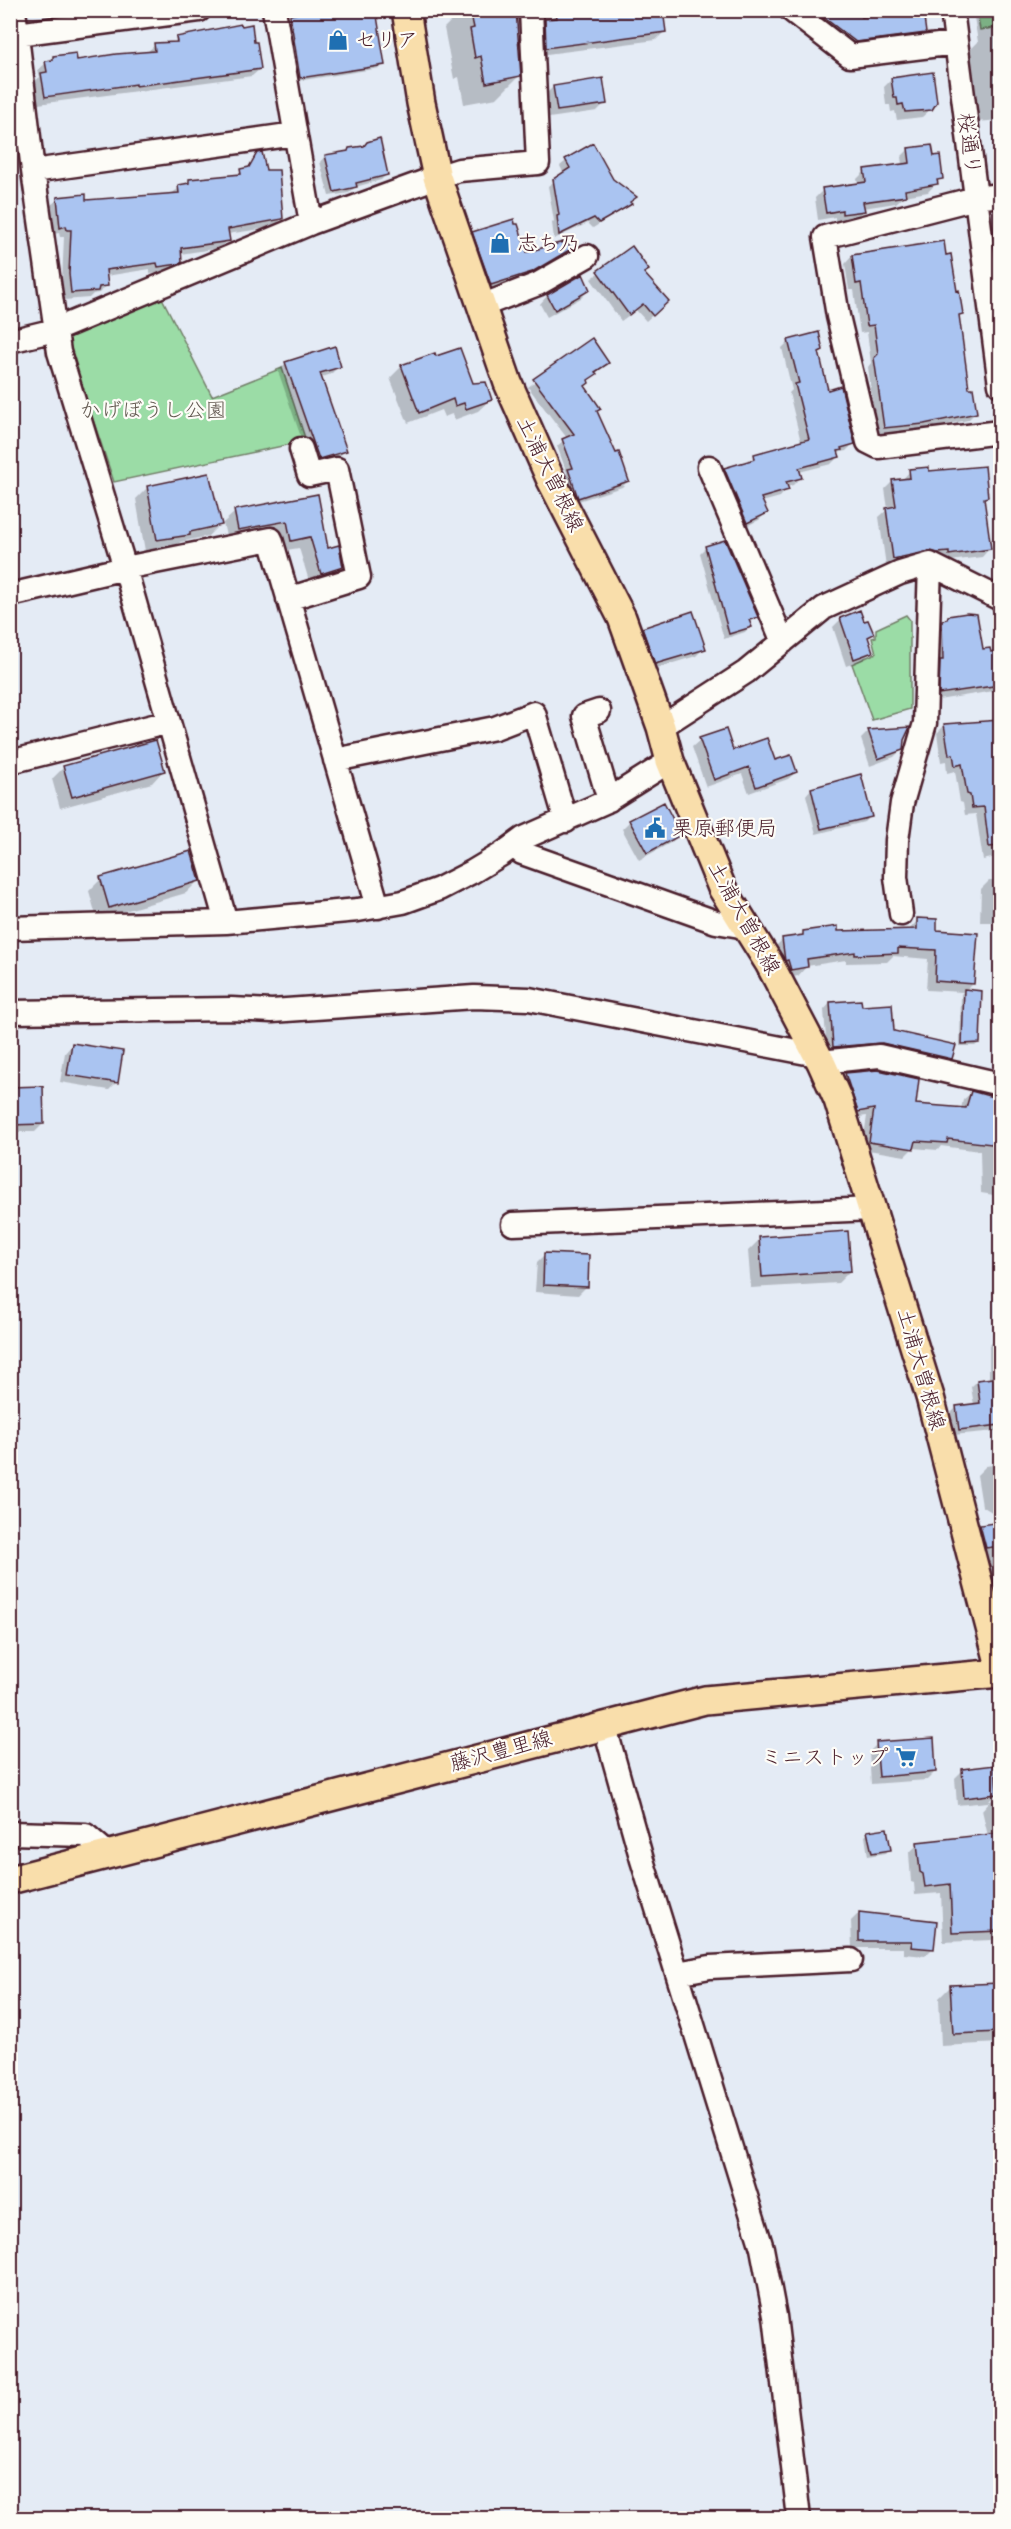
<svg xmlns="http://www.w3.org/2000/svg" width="1011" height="2529" font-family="'Balsamiq Sans','Klee One',sans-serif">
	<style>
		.green { fill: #9bdca6; stroke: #727e68; stroke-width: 1.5 }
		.shadow { fill: #0003 }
		.building { fill: #aac4f1; stroke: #4a1f2b; stroke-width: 1.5 }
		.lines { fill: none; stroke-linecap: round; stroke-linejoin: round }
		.minor-casing { stroke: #4a1f2b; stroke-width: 27 }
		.major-casing { stroke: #4a1f2b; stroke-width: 32 }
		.minor { stroke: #fdfcf7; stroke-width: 22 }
		.major { stroke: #f9deab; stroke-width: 27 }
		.labels { text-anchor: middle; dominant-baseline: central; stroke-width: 4.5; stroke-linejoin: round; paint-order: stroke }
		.poi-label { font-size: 21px; fill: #4a1f2b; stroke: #fdfcf7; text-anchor: start }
		.street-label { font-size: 21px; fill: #4a1f2b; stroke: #fdfcf7 }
		.park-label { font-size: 21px; fill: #625850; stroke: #fdfcf7 }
	</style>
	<rect width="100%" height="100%" fill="#e4ebf5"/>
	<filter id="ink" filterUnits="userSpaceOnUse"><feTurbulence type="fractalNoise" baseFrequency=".0167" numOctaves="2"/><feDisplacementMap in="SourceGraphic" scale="12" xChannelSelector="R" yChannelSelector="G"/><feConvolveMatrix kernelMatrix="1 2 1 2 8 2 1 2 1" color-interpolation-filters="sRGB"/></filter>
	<g filter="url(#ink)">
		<path class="green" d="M977,11H1000V20L993,21L994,28L980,30Z
			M162,298L212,396L282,368L306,441L114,482L68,345L71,336Z
			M906,615L910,620V709L872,720L852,664L876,653L872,638L876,637V629Z"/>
		<path class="shadow" d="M56,10H110L58,19Z
			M295,10H375L383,64L380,68L297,81L287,20L296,15Z
			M434,10H452L434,13Z
			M462,10H515L519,76L497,98L464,104L459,77L454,79L444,28Z
			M830,10H921L924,32L916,40L847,49L816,26Z
			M968,10H1000V120L977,122L969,51L978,42L973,11Z
			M557,13L664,32L656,40L539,55L538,28Z
			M177,39L260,69L252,76L38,104L34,82L40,77L38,70L53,57L76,62L147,52L155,45L172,44Z
			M891,80L931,109L922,117L897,120L895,111L891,112L890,105H886L884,87Z
			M553,87L605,103L597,111L549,118L545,95Z
			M593,145L612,180L630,204L593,228L588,223L554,239L552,223L554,221L548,186L564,174L560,166L566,161Z
			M909,149L932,157L941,178L928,192L904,196L896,203L863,208V211L855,219L835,221V217L818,220L815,198L823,190L858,185L857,179L865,171L902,165L901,157Z
			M347,153L387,174L381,180L355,187L349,193L329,196L320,162L325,156Z
			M258,154L281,219L274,227L227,234L228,240L220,248L180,254L181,262L170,271L150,274V269L106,276L107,285L99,293L93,294L89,298L64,300L62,282L64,237H60L59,233L53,234L50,206L58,199L85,202L171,194L190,180L235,176L246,170Z
			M1000,226V262L996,231Z
			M473,233L526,253L570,249L559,260L520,282L480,295L463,244Z
			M632,248L660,308L646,321L636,310L621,321L591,279Z
			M852,256L961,314L957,318L968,389L975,413L968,420L915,431L877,435L868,367L871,363L867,332L860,333L854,290H849L845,264Z
			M582,276L589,290L581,298L547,317L540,304L547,296Z
			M592,341L607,363L587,381L584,386L628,481L622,487L572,503L563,477L567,473L557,446L567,438L528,387Z
			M789,341L821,350L817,354L827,391L853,444L846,451L837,453L838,457L831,464L799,472L800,478L793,485L786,487L787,489L780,497L762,502L766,513L759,520L740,529L718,477L725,469L749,462L755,456L801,442L789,393L792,390L782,348Z
			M286,363L339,366L331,374L320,378L345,451L337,458L311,466L278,371Z
			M402,366L472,384L490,400L478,411L454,420L452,414L444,417L441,410L408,423L390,378Z
			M910,471L987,497L983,501L989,549L982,557L942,562L921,558L886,566L879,517L888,509L885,489L893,481L902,480Z
			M148,487L220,524L208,536L180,542L177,546L145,551L136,499Z
			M317,496L327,549L342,567L330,578L310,584L299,548L280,551L227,540L223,523L235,512Z
			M706,547L756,617L749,623L750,626L745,632L724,639L700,553Z
			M841,619L863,623L872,634L867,639L871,652L863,660L846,666L833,627Z
			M942,621L982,650L990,653L1000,651V690L932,701L935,629Z
			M643,630L704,648L696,656L647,671L635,637Z
			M1000,721V856L983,860L976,814L965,815L963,803L960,802L955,771L947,773L946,761L941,762L937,733L945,725Z
			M725,731L732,752L775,762L796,772L788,779L749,793L742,774L706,787L692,747L700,740Z
			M869,731L902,740V749L894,757L870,766L861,739Z
			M64,767L163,771L152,783L60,808L52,779Z
			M811,789L870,816L864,822L816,834L806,795Z
			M630,821L679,834L672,842L639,860L622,829Z
			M101,879L198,881L186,893L97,919L89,891Z
			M989,881H1000V922H980L981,889Z
			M918,920L936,931L973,983L965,991L979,1043L975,1046H960L961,994L963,992L926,990L928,959L893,956L887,962L846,963V960L807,966L798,976L782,979L773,949L782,940L799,937L804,933L909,930Z
			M830,1003L860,1007L892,1032L951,1058L944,1065L827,1053L824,1010Z
			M72,1045L117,1082L109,1090L60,1082L65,1053Z
			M878,1071L914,1105L961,1109L963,1100L971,1093L1000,1100V1196L981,1193L980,1151L941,1146L938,1150L913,1148L905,1156L862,1149L867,1116L851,1118L838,1082L845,1075Z
			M10,1089L43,1124L35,1132H10Z
			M760,1239L850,1271L838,1283L751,1288L748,1251Z
			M545,1254L586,1287L578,1295L535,1292L537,1262Z
			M995,1340H1000V1426L996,1431L953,1435L951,1413L957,1407L974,1405L971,1387L977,1381L989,1380V1346Z
			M1000,1464V1517L982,1506L977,1475L986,1466Z
			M1000,1523V1621H999L998,1599L988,1600L971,1535L980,1526Z
			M877,1744L935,1772L927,1780L871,1784L869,1752Z
			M963,1770L996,1794L988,1802L957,1805L955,1778Z
			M1000,1798V1931L992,1940L943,1942L941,1893L915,1895L914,1883L911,1882L909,1853L918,1844L988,1836L982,1810L990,1801Z
			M868,1833L889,1849L886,1853L868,1856L865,1836Z
			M859,1913L933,1948L925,1956L904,1954V1948H852L851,1921Z
			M1000,1984V2043L941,2046L939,1998L951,1986Z"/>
		<path class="building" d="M299,10H376L385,65L300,78L290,15L299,13Z
			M470,10H516L521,76L486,83L481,56L475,58L470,29L474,28Z
			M569,10H663L666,32L546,48L545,19L557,18L556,12Z
			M814,10H866L862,17L923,10L926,33L856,42Z
			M241,24L242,26L252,24L254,42H257L261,69L136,86V84L45,97L41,73L47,72L45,61L53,60V56L76,53L77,60L116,54L155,51L154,43L177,42L176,37Z
			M933,72L937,102L932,110L905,112L903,104L898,105L897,98H894L891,78Z
			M603,78L607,104L557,111L553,86Z
			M380,138L388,175L356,183L357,187L334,192L325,155L348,151L349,148L364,146L367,142Z
			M593,143L613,179L637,197L630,202L632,204L599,223L594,218L559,235L557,216L559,215L553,179L570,168L565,159Z
			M932,145L934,156L940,155L943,179L937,180L938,184L905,190L906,196L863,202L865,211L842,214V210L826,213L822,188L866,182L864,169L910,163L908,148Z
			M262,152L266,170H279L283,219L228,229L230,241L181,248L182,262L179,264L158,267L157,263L106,270L108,286L99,287L98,291L71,293L69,274L71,230H67L66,226L60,228L57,197L86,194V200L179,193L178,185L189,183V179L241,174L240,169L249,167L257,153Z
			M514,219L515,224H518L527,252L567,241L571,249L532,272L491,285L472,232Z
			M944,241L946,255L951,254L957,291L959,290L963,314L959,315L969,388H973L977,413L924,424L884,428L874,358L878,354L874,325L867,326L861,283L856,284L852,255Z
			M632,246L649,270L644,273L669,301L653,316L643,304L629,315L597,271Z
			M583,274L590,290L555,310L547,295Z
			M819,332L823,350L819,352L828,390L841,386L855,444L841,448L842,450L838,451L840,457L799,468L802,478L786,482L789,490L761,498L768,513L747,523L724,468L755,459L754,454L809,439L795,384L799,383L788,340Z
			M592,338L609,363L595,372L597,374L588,380L589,383L585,386L601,409L597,411L616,453L619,452L629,481L578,498L568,469L573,468L562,439L574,434L533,379Z
			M335,346L341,367L320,373L347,451L319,459L285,362Z
			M460,348L473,383L486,382L492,400L466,409L464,403L455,406L453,399L419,413L401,365L435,353L436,356Z
			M985,466L988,497L984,498L991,549L949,555V552L938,553L930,551L893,559L886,508L896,506L892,480L910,478L909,469L929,467V471Z
			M209,473L222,525L190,532V535L157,540L147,486Z
			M318,494L328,548L339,545L343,567L321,574L310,537L291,541L287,521L238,530L234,510Z
			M725,540L758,617L749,620L752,627L729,634L705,546Z
			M860,610L864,621L868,620L874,634L868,637L873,652L854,659L840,618Z
			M693,611L706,649L655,664L642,628Z
			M967,613L977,614L983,649L990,648L991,652L1000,649V685L939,694L940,660H943L942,620L947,619L948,616Z
			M1000,720V846L989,847L984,807L972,808L970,795L967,794L962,764L955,766L953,754L949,755L944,724Z
			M910,727L904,740L903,750L878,759L868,730Z
			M726,729L733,750L767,738L775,760L791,755L797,772L756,787L749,767L714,780L699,738Z
			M156,740L165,771L72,797L63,766Z
			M861,774L872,817L821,829L811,788Z
			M664,802L681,835L647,853L629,820Z
			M191,851L200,881L109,908L100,877Z
			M917,918L937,919V930L978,933L974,984L935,981L936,950L898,948V953L855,955V952L807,959L808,967L791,970L788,960L785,961L782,938L803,935V931L838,926V931L917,929Z
			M964,989L982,991L980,1043L962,1044Z
			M861,1000L862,1006L892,1004L894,1031L956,1045L952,1059L882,1043L833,1047L830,1002Z
			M72,1043L123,1051L118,1083L67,1075Z
			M878,1070L919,1079L916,1104L966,1108L971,1091L1000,1099V1145L948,1139L947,1143L916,1141L914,1149L869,1142L874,1109L858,1112L845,1073Z
			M43,1086L44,1124L10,1125V1087Z
			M848,1231L851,1271L762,1277L759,1237Z
			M544,1253L589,1255L588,1287L543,1285Z
			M1000,1377V1425L959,1430L956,1406L980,1403L977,1380Z
			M1000,1522V1546L986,1548L980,1525Z
			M934,1738L936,1772L879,1777L876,1742Z
			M995,1765L997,1794L964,1798L962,1769Z
			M887,1828L891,1850L872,1853L867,1831Z
			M1000,1833V1931L952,1933L950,1884L925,1887L923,1874L920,1872L917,1842Z
			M859,1912L937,1921L934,1949L911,1947L912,1941H859Z
			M1000,1983V2032L953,2034L950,1985Z"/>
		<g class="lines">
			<g class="minor-casing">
				<path id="minor" d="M14,10L33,171L59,352L125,568L226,922
					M274,10L311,223
					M791,10L850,56L955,43
					M952,10L1000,385
					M17,34L199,10
					M33,171L295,134
					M1000,195L976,198L825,237L838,316L868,442L878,447L1000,432
					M481,306L538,284L587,256
					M10,341L55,330L311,223L437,177L459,170L538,163L531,10
					M709,467L783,642
					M10,595L125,568L271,539L378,907
					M288,599L359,577L337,469L309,475L301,449
					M599,711L584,716L609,800
					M661,727L746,672L824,608L900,573L930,564L1000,599
					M335,760L495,728L534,713L566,821
					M10,762L169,722
					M514,846L522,853L716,922L746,927
					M901,914L896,877L897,840L902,803L925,723L930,564
					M10,928L226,922L358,910L403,902L439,889L472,872L502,854L524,838L605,802L670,761
					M10,1012L231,1009L272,1011L474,997L529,999L817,1055
					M821,1062L879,1056L1000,1084
					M513,1224L873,1209
					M604,1724L642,1860L762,2248L775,2316L799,2518
					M10,1833L86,1835L108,1854
					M677,1973L710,1967L851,1960"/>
			</g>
			<g class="major-casing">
				<path id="major" d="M406,10L421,103L437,177L508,383L550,478L622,618L661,727L670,761L722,888L769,963L821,1062L838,1100L930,1397L1000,1666
					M10,1880L705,1700L1000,1673"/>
			</g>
			<use href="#minor" class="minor"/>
			<use href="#major" class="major"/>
		</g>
	</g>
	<defs>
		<g id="shop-bare" transform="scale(1.62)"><path d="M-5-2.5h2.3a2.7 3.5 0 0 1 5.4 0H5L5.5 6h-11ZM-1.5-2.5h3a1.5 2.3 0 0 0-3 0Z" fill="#1f6fb2" stroke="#fdfcf7" stroke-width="2.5" paint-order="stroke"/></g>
		<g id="civic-bare" transform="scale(1.62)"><path d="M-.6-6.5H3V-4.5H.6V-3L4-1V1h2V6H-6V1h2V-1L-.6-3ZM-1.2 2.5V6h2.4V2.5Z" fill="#1f6fb2" stroke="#fdfcf7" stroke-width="2.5" paint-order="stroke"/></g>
		<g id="supermarket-bare" transform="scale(1.62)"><path d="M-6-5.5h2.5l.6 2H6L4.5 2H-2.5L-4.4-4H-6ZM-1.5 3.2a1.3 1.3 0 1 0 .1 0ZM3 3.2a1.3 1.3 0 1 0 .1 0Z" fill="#1f6fb2" stroke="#fdfcf7" stroke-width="2.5" paint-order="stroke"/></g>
	</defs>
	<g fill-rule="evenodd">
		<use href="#shop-bare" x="338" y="40"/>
		<use href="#shop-bare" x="500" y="243"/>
		<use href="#civic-bare" x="655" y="828"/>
		<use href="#supermarket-bare" x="906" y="1757"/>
	</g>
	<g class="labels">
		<g class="poi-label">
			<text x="355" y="40">セリア</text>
			<text x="517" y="243">志ち乃</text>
			<text x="672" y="828">栗原郵便局</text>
			<text x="889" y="1757" text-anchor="end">ミニストップ</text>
		</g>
		<g class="street-label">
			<text transform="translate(969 144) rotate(82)">桜通り</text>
			<text transform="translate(550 474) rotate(64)">土浦大曽根線</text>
			<text transform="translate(744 918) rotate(61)">土浦大曽根線</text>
			<text transform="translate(921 1369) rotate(74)">土浦大曽根線</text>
			<text transform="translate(501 1751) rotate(-15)">藤沢豊里線</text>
		</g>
		<g class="park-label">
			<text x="153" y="410">かげぼうし公園</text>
		</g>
	</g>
	<rect width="1011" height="2529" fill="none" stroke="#fdfcf7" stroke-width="36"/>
	<rect x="18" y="18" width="975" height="2493" fill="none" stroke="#4a1f2b" stroke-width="2" filter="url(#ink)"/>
</svg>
